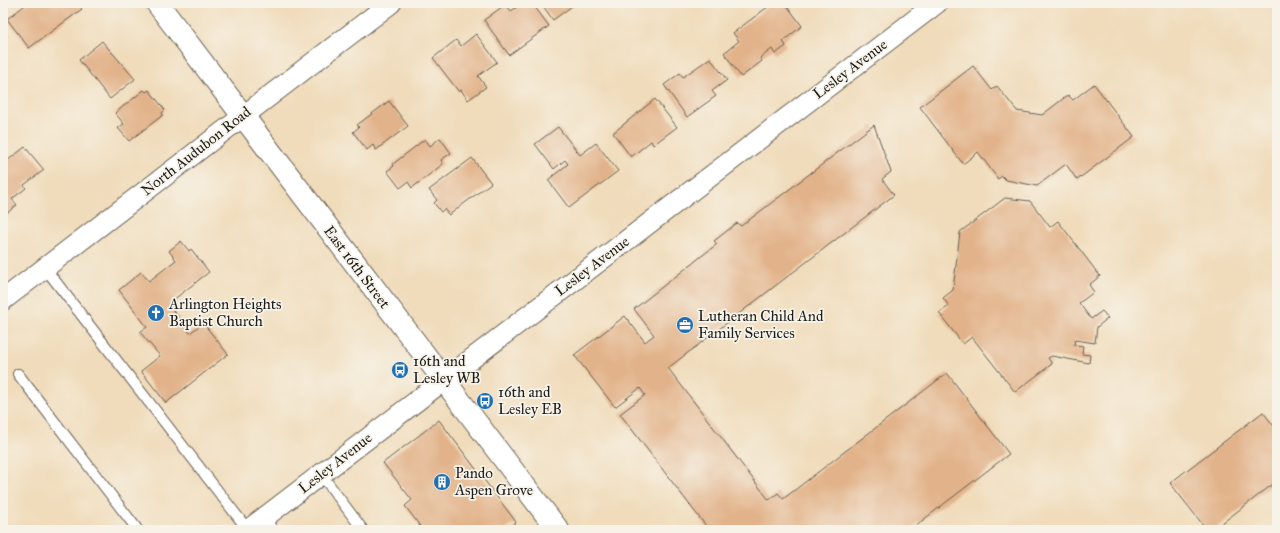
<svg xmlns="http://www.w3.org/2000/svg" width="1280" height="533" font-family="'IM FELL Great Primer',serif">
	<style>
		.building { fill: #e2b38a }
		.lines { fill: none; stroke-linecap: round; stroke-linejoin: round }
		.service-casing { stroke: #665f53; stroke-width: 12 }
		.minor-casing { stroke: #665f53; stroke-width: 22 }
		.secondary-casing { stroke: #665f53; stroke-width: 24 }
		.service { stroke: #fff; stroke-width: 10 }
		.minor { stroke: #fff; stroke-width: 20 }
		.secondary { stroke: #fff; stroke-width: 22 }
		.labels { text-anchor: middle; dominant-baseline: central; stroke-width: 3.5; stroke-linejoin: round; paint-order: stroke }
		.street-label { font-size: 15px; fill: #1c1c1c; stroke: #f7f3e8 }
		.poi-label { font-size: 15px; fill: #1c1c1c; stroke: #f7f3e8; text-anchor: start }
	</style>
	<rect width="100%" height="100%" fill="#f7f3e8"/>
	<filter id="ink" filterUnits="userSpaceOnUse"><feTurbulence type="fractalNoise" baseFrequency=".025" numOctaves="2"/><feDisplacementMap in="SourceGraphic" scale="8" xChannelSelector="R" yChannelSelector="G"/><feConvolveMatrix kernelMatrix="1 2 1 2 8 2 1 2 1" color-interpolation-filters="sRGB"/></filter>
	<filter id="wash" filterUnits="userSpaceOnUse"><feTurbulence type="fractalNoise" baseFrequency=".012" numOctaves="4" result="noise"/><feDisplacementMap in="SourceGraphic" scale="16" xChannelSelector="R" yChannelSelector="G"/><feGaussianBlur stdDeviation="0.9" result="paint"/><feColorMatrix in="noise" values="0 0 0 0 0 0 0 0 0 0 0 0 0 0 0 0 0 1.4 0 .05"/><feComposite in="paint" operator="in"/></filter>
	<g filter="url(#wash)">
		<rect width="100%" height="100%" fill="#f0dbba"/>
		<g id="blocks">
			<path class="building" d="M28,3H77L82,9L29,48L7,19Z
				M523,3H532L549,26L509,55L484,20L506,4L511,11Z
				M541,3H576L553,20Z
				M773,3H785L802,26L783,41L786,46L775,54L772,49L760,58L762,61L741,77L724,53L739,41L733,33Z
				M476,34L497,62L478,76L486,87L468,100L461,90L459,92L433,58L456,40L461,46Z
				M102,41L135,79L110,99L79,60Z
				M710,58L727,80L712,91L716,96L687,117L664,85L680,73L683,77Z
				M973,66L992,90L997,86L1017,111L1042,115L1068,95L1073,100L1094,84L1134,137L1077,180L1066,164L1037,186L1006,180L1002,176L998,179L978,152L963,164L920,107Z
				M144,90L146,92L149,90L165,110L162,113L163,115L129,141L118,128L124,124L115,113Z
				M655,99L677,127L653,145L651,141L631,157L613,133Z
				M389,101L408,126L376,150L373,145L367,150L353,132L359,127L357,125Z
				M874,125L891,172L882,179L894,195L668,368L769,500L778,493L783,499L947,373L1009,454L910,530H788L787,528L785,530H709L620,414L645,395L640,388L615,407L574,355L625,316L645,342L654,335L634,309L717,244L714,241L737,223L741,226Z
				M558,127L580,155L596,143L618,171L569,208L548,180L568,164L565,160L554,169L535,144Z
				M440,138L451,153L441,160L443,164L412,188L408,182L400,188L387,171L394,166L393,164L425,139L430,146Z
				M25,147L44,170L24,185L26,188L12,199L17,205L3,216V164Z
				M472,158L491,183L449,215L444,209L441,212L434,203L437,200L429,190Z
				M1005,198L1030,201L1050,227L1058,221L1100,276L1089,285L1094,292L1079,303L1091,319L1102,311L1108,318L1097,327L1095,343L1075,340L1074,345L1083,346L1082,354L1090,355L1089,363L1052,356L1048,358L1052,364L1015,392L972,337L963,344L939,313L949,306L943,298L953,290L960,232Z
				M181,241L189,251L191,249L209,272L168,304L190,333L203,323L228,354L166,403L141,371L160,356L140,332L147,327L119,290L141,272L149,281L176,260L169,251Z
				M1263,412L1277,430V481L1213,530H1207L1170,483Z
				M439,420L516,522L505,530H423L405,506L412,500L383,463Z"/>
		</g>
	</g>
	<g filter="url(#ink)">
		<use href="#blocks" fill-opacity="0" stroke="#665f53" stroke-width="1"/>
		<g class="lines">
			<g class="service-casing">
				<path id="service" d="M45,268L248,530
					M18,374L137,529
					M321,474L363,530
					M264,518L273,530"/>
			</g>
			<g class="minor-casing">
				<path id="minor" d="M3,300L391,3
					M248,530L937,3"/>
			</g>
			<g class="secondary-casing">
				<path id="secondary" d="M157,3L558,530"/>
			</g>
			<use href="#service" class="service"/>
			<use href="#minor" class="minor"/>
			<use href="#secondary" class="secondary"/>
		</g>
	</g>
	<defs>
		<g id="church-disc" transform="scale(0.9)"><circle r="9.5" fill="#1f6fb2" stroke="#f7f3e8"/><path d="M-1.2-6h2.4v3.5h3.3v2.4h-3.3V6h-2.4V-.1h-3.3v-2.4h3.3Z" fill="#fff"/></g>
		<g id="office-disc" transform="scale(0.9)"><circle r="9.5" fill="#1f6fb2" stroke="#f7f3e8"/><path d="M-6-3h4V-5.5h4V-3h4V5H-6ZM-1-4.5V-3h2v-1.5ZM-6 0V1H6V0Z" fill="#fff"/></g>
		<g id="bus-disc" transform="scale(0.9)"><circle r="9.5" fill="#1f6fb2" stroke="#f7f3e8"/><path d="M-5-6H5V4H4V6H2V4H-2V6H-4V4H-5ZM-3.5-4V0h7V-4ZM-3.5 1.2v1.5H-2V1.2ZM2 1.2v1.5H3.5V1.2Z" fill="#fff"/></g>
		<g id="building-disc" transform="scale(0.9)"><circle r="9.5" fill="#1f6fb2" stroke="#f7f3e8"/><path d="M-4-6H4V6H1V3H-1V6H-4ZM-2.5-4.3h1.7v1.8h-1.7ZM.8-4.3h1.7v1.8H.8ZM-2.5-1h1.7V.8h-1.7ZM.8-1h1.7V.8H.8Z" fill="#fff"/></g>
	</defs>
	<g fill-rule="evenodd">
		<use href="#church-disc" x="156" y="313"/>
		<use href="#office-disc" x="685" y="325"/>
		<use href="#bus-disc" x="400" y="370"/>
		<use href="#bus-disc" x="485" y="401"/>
		<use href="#building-disc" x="442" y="482"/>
	</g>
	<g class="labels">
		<g class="street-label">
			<text transform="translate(850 69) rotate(-37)">Lesley Avenue</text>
			<text transform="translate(196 151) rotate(-38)">North Audubon Road</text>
			<text transform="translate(592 266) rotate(-37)">Lesley Avenue</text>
			<text transform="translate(357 267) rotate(53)">East 16th Street</text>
			<text transform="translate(335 463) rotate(-38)">Lesley Avenue</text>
		</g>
		<g class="poi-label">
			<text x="169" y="304">Arlington Heights<tspan x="169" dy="17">Baptist Church</tspan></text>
			<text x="698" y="316">Lutheran Child And<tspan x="698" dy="17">Family Services</tspan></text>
			<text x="413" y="361">16th and<tspan x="413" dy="17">Lesley WB</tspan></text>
			<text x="498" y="392">16th and<tspan x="498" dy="17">Lesley EB</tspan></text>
			<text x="455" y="473">Pando<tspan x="455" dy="17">Aspen Grove</tspan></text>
		</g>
	</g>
	<rect width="1280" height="533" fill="none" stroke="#f7f3e8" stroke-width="16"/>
</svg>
